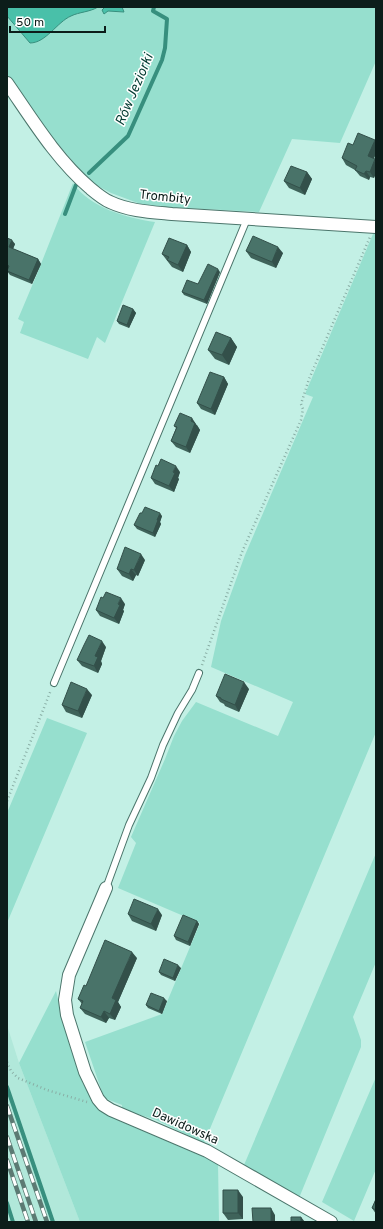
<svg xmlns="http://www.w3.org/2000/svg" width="383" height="1229" font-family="Overpass,sans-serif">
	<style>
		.built { fill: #b1e8da }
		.green { fill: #96dfce }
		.water { fill: #49c0a9; stroke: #378f7e }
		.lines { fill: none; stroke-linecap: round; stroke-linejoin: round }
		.stream { stroke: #378f7e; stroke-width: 4 }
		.service-casing { stroke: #4b756b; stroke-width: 8 }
		.minor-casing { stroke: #4b756b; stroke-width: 14 }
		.path { stroke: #89aea5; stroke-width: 2.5; stroke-dasharray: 1 3; stroke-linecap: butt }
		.service { stroke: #fff; stroke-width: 6 }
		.minor { stroke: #fff; stroke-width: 12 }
		.rail-casing { stroke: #5c7a73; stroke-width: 4.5 }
		.rail { stroke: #fff; stroke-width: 3; stroke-dasharray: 9; stroke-linecap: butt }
		.wall { fill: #3f635a }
		.shaded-wall { fill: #33504a }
		.building { fill: #497369; stroke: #33504a }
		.labels { text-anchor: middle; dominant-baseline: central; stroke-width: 3; stroke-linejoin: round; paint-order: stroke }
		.street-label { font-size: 13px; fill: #0c1d1a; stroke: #fff }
		.water-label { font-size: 14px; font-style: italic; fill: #043c32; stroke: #fff }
	</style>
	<rect width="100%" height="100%" fill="#c3f0e5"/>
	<path class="built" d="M7,1025L19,1063L80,1222H7Z"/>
	<path class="green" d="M98,7H105L102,10L116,12H124L122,7H376V61L340,143L292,139L259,212L146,206L111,193L96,185L85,176L40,122L7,74V16L30,43H34L71,15Z
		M73,183C90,208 127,218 155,222L105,343L97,337L88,359L20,333L24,322L18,319L37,274Z
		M373,234H376V732L204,1143L156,1120L122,1109V1105L104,1098L85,1042L162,1014L200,923L118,888L136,843L131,837L165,759L174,736L182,721L196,702L278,736L293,702L211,667L221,621L245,555L313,397L305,394Z
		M47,718L87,733L7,923V813Z
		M376,853V962L353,1017L361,1040V1047L299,1198L244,1165Z
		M56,991L70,1047L83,1084L97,1107L115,1119L218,1163L219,1222H80L19,1063Z
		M376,1077V1169L354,1221L322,1202Z"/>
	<path class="water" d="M7,7H98C90,12 79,12 71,16C57,22 46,43 30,43L7,16Z
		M105,7H122L124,12L108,11L104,14L102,10Z"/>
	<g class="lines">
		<path class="stream" d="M89,173L128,136L162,60L165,48L167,19L153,11L154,7
			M65,214L76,185
			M7,1087L53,1222
			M7,1203L13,1222"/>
		<g class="service-casing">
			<path id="service" d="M54,683L247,219
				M106,888L129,825L151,778L163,745L178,713L192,690L199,673"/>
		</g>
		<g class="minor-casing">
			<path id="minor" d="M7,83C32,119 56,159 90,188C96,193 103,199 110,202C129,211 151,212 172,214L376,227
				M106,888L69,975L65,1000L67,1015L85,1072L98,1099L103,1105L111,1110L207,1151L331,1222"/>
		</g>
		<path class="path" d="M202,665L242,552L301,420L303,409L301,404L309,379L370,237
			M7,801L51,690
			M7,1062L11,1071L18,1078L47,1090L87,1102"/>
		<use href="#service" class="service"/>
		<use href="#minor" class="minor"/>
		<g class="rail-casing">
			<path id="rail" d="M7,1106L47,1222
				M7,1137L36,1222
				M7,1160L28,1222"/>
		</g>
		<use href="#rail" class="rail"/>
	</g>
	<path class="wall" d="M376,142V153L374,159V178L370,177L369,180L360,176L355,170L346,165L342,158L353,145Z
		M307,172L312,179L305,195L289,188L284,181Z
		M7,238L15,244L13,249L38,259L41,264L32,284L10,275L7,271L8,269H7Z
		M187,245L191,252L183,272L172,267L162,254Z
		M246,251L283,253L276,268L251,258Z
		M220,272L207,304L184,295L182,292L198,284Z
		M133,309L136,313L129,328L119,324L117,321Z
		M231,338L237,347L229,365L215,359L208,350Z
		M224,377L228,384L215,415L201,409L197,403Z
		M197,425L200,430L190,453L176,447L171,441L176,428L174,426Z
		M180,472L178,478L179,479L174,492L155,484L151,478Z
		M142,513L162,516L160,522L161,524L155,537L137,529L134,525Z
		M145,560L138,576L136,575L133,581L122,576L117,569Z
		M125,604L123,610L124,611L119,624L100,616L96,610Z
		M106,647L101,661L102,664L98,673L82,666L77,660Z
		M249,689L239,712L225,706L224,704L220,702L216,696Z
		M92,695L82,718L66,712L62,705Z
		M128,914L162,915L156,931L132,921Z
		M197,921L199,924L190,946L176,940L174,936Z
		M137,958L118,1002L121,1007L115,1020L109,1018L106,1023L85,1014L80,1008L82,1004L78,999L86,986Z
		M181,968L175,981L161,975L159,972Z
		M167,1001L162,1014L148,1008L146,1005Z
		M243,1197V1219L228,1220L223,1213Z
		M376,1199V1214L372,1208Z"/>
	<path class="shaded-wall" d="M375,140L376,142V153L372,162L368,156Z
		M375,159L376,160V174L374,178L370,172Z
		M366,171L370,177L369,180L364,174Z
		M307,172L312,179L305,195L300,188Z
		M12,240L15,244L12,251L9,247Z
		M187,245L191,252L183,272L178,265Z
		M278,247L283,253L276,268L272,262Z
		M38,259L41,264L32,284L29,280Z
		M218,269L220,272L207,304L204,300Z
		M133,309L136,313L129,328L127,325Z
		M231,338L237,347L229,365L222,355Z
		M224,377L228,384L215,415L211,409Z
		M192,418L200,430L190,453L186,447L191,421Z
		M176,466L180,472L178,478L179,479L174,492L169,486L173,472Z
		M160,513L162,516L160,522L161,524L155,537L153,533L157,520Z
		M141,554L145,560L138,576L134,570Z
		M131,569L136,575L133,581L129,574Z
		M121,598L125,604L123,610L124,611L119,624L114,618L118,604Z
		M102,641L106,647L101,661L102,664L98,673L94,666L95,656Z
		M244,682L249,689L239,712L235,705Z
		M87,689L92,695L82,718L78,711Z
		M158,909L162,915L156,931L151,924Z
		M197,921L199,924L190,946L188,942Z
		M132,952L137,958L118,1002L121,1007L115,1020L110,1014L112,998Z
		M178,965L181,968L175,981L173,978Z
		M164,998L167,1001L162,1014L159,1011Z
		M104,1011L109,1018L106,1023L101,1017Z
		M238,1190L243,1197V1219L238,1213Z
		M271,1208L275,1215V1222H271Z
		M301,1217L305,1222H301Z"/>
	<path class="building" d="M358,133L375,140L368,156L375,159L370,172L366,171L364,174L355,170L357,166L342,158L348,143L353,145Z
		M291,166L307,172L300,188L284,181Z
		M253,236L278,247L272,262L246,251Z
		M7,238L12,240L9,247L38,259L29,280L7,271L9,266L7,265Z
		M169,238L187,245L178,265L167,260L169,257L162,254Z
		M208,264L218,269L204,300L182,292L187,280L198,284Z
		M123,305L133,309L127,325L117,321Z
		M216,332L231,338L222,355L208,350Z
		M210,372L224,377L211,409L197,403Z
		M180,413L192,418L191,421L195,423L186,447L171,441L177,427L174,426Z
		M161,459L176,466L173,472L175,473L169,486L151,478L156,465L158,466Z
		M145,507L160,513L157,520H158L153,533L134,525L140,513H142Z
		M125,547L141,554L134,570L131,569L129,574L117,569Z
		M106,592L121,598L118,604L120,605L114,618L96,610L101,597L103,598Z
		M89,635L102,641L95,656L98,657L94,666L77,660L84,645Z
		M225,674L244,682L235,705L221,699V698L216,696Z
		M71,682L87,689L78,711L62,705Z
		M134,899L158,909L151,924L128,914Z
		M183,915L197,921L188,942L174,936Z
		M105,940L132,952L112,998L116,1000L110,1014L104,1011L101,1017L80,1008L83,1001L78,999L84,985L86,986Z
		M164,959L178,965L173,978L159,972Z
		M151,993L164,998L159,1011L146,1005Z
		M223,1190H238V1213H223Z
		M376,1199V1210L372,1208Z
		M252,1208H271V1222H253Z
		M291,1217H301V1222H291Z"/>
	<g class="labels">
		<g class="street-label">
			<text transform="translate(165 198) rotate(6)">Trombity</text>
			<text transform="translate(185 1127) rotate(24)">Dawidowska</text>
		</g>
		<g class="water-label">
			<text transform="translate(135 90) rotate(-67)">Rów Jeziorki</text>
		</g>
	</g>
	<rect width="383" height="1229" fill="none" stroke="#0c1d1a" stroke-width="16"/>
	<path d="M10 26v6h95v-6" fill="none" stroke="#0c1d1a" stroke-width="2"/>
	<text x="16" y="26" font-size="12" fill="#0c1d1a" stroke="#ffffff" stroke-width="3" paint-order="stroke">50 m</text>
</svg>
